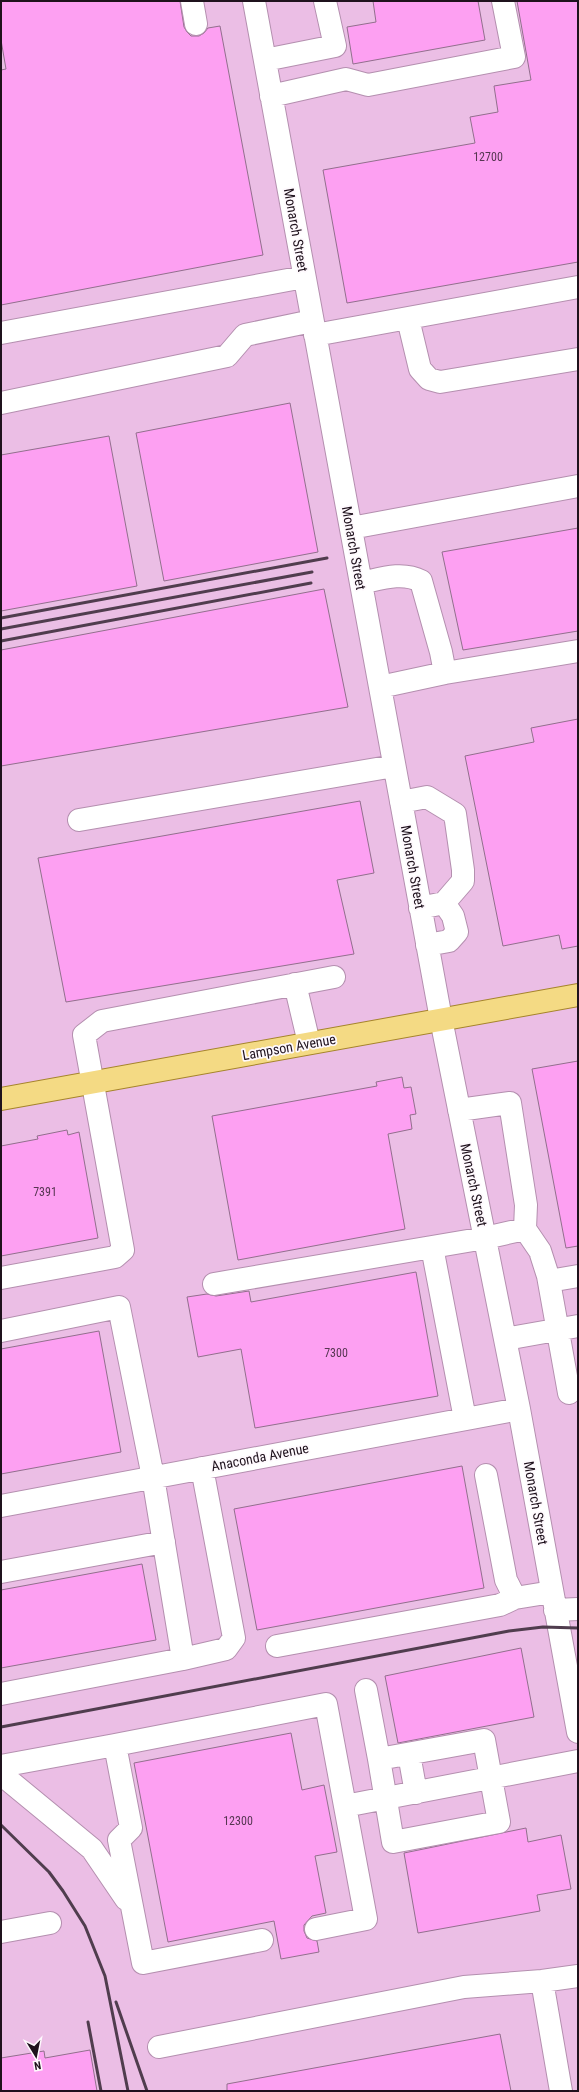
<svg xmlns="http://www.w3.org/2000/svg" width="579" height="2092" font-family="'Roboto Condensed',sans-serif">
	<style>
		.built { fill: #ebbee5 }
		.building { fill: #fda0f2; stroke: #926f8d }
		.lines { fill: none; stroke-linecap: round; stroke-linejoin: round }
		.minor-casing { stroke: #b48faf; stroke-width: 24 }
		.major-casing { stroke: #a5842b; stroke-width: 24 }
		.minor { stroke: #fff; stroke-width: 22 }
		.major { stroke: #f4da84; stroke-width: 22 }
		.rail { stroke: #503d4e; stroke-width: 3 }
		.labels { text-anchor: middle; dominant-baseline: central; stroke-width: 3.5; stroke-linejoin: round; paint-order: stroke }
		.number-label { font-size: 12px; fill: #563652 }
		.street-label { font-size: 14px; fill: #1f121d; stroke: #fef9fd }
	</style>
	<rect width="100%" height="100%" fill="#f3cced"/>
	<path class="built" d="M1,1H578V2091H1Z"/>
	<path class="building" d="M1,1H180L184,27L187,32L191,36H199L204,33L208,28L220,26L263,255L1,305V70L6,69L1,40Z
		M373,1H478L485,40L353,64L347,27L376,22Z
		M517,1H578V262L347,303L323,170L475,143L470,117L498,112L494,86L531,80Z
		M290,403L318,552L164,581L136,433Z
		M109,436L137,586L1,611V455Z
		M578,528V631L463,650L442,552Z
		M324,589L348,707L1,766V650Z
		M578,719V946L562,949L559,935L503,946L465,756L534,742L531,728Z
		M360,801L374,873L337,880L354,954L66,1002L38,858Z
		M578,1061V1246L566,1248L532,1069Z
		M402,1077L404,1088L411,1087L416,1114L410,1115L412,1129L388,1134L405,1229L238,1260L212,1116L377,1086L376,1082Z
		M67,1130L68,1135L79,1132L98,1238L1,1256V1146L38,1139L37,1136Z
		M416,1272L438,1396L255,1428L241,1349L198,1357L187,1297L207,1294L216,1296L249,1291L251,1302Z
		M99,1331L121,1452L1,1474V1349Z
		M462,1466L484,1588L257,1630L234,1509Z
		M142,1564L156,1640L1,1668V1590Z
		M521,1648L534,1717L398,1743L385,1676Z
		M291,1733L302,1790L324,1785L337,1852L315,1856L326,1913L312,1916L304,1925V1931L307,1938L317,1941L319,1952L281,1959L274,1921L168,1942L134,1763Z
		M526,1828L528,1842L561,1835L571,1889L537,1895L540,1911L418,1933L404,1853Z
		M500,2034L511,2091H227V2084Z
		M90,2050L97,2091H1V2058L44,2051L45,2058Z"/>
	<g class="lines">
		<g class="minor-casing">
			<path id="minor" d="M192,1L196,24
				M254,1L441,1019L519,1409L578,1732
				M265,60L335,46L325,1
				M271,96L346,79L368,85L514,57L503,1
				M408,319L420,369L429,379L440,382L578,359
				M1,333L304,277
				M315,335L578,287
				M1,403L227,356L245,335L312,321
				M351,528L578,486
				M361,583C380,579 402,571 421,581L441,652L445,673L380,687
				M445,673L578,651
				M401,802L427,797L455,814L463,870V881L444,903L420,908
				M79,820L394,766
				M427,945L449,941L457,932L453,916L444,903
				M295,984L309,1043
				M525,1229L540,1251L548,1276L569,1393
				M432,1247L465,1419
				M1,1278L115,1257L123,1250L84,1035L102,1021L334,977
				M549,1281L578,1276
				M214,1284L485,1238L525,1229L526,1205L510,1103L459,1110
				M1,1331L119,1307L153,1477L183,1659L1,1694
				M505,1339L578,1326
				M486,1475L506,1580L515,1598L552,1592
				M1,1506L519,1409
				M1,1572L164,1542
				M555,1610L578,1609
				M277,1646L500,1605L515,1598
				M183,1659L226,1649L234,1638L202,1468
				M366,1690L379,1759
				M484,1740L499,1822L393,1842L379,1759Z
				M409,1754L416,1793
				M1,1766L115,1745
				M1,1774L92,1849L126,1899
				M316,1929L366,1919L345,1806
				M1,1932L50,1923
				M262,1940L143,1963L119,1840L131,1828L115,1745L326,1704L345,1806L578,1761
				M542,1981L561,2091
				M159,2047L464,1987L542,1981L578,1976"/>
		</g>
		<g class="major-casing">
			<path id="major" d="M1,1099L578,995"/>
		</g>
		<use href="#minor" class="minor"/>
		<use href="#major" class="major"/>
		<path class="rail" d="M1,618L327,558
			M1,629L312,572
			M1,641L311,583
			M1,1727L509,1631L543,1627L578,1628
			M1,1825L49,1872L63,1891L85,1926L105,1976L128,2091
			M116,2002L147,2091
			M88,2022L101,2091"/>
	</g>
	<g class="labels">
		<g class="number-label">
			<text x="488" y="157">12700</text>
			<text x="45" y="1192">7391</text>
			<text x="336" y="1353">7300</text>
			<text x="238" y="1821">12300</text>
		</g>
		<g class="street-label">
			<text transform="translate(296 230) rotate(80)">Monarch Street</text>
			<text transform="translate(354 548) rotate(80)">Monarch Street</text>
			<text transform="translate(413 867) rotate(80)">Monarch Street</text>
			<text transform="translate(289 1047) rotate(-10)">Lampson Avenue</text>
			<text transform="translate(474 1185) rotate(78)">Monarch Street</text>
			<text transform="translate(260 1457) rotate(-11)">Anaconda Avenue</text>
			<text transform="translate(536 1503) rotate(80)">Monarch Street</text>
		</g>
	</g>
	<rect width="579" height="2092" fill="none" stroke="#1f121d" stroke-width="4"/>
	<g transform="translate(36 2056) rotate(170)" stroke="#fef9fd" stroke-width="3" paint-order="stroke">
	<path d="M0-3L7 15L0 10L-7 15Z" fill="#1f121d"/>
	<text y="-6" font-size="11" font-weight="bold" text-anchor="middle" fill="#1f121d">N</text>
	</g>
</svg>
